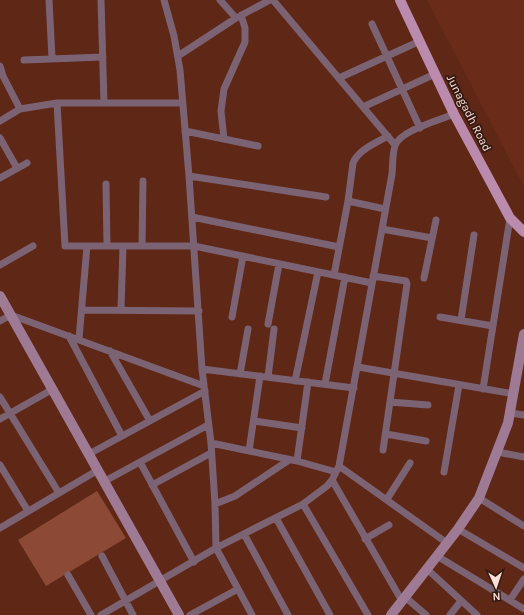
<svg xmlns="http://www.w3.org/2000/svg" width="524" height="615" font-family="Karla,sans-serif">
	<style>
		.built { fill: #6a2b18 }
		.green { fill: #8b4936 }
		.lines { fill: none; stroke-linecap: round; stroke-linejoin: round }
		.street { stroke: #7b6374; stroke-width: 7 }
		.secondary { stroke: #9f7a94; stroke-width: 10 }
		.primary { stroke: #ba8bac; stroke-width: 10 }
		.labels { text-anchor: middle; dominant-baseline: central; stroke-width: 3.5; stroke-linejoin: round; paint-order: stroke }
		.street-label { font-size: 12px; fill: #fbdfd6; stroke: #321912 }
	</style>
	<rect width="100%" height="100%" fill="#5e2716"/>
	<path class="built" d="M427,0H524V187Z"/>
	<path class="green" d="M97,491L126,538L46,586L18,540Z"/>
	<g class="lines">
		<path class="street" d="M49,0L52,58
			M101,0L104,103
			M164,0L174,36L180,70L189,176L202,369L211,443L215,504L216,548L252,615
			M220,0L236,18
			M273,0L395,145
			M372,24L420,128
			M178,56L236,18L270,0
			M24,60L103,57
			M0,66L3,76L20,109
			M339,78L420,41
			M57,103L65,246H194L372,283
			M363,107L435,74
			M0,121L20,109L57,103H182
			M185,131L258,146
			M0,138L17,168
			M224,139L221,111L224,89L245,42V28L241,15
			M189,176L326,197
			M0,178L27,163
			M106,184L107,246
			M348,201L385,209
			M192,217L339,247
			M382,229L432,238
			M142,246L143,181
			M0,265L33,246
			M334,275L348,201L353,163C358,150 376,143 388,136
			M373,276L406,281L407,284L383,450
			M424,278L436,220
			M82,310L199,311
			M121,310L123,246
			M232,317L243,256
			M440,317L493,326
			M461,320L474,235
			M0,321L11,315L204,386
			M268,324L279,264
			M69,336L122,436
			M79,339L87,246
			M110,351L150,421
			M358,367L514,394
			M202,369L354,388
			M240,374L248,329
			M268,377L274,329
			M295,381L318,272
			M325,384L345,277
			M483,389L510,218
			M0,397L59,493
			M390,402L428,405
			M510,413L524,415
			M0,419L53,389
			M254,421L302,428
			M386,434L426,441
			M211,443L297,461L336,472
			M249,451L260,376
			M497,452L524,457
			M89,454L205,391
			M297,461L308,382
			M140,462L194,562
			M0,465L28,511
			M339,466L447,543
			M444,472L459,385
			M332,480L402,601
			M105,481L208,425
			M152,485L211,453
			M479,498L524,526
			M387,499L410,463
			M215,504L235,496L289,460
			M303,504L368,615
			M276,518L330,615
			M0,528L98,470
			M458,529L524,568
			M244,534L288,615
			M365,539L389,525
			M102,556L133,615
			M437,556L524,609
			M427,569L477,615
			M68,575L91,615
			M405,597L426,615
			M510,600L524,579
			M101,615L216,548L303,504L327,486L332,480L339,466L392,174C393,165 392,155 395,146C399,131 440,120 454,114
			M190,615L238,589
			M450,615L461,601"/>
		<path class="secondary" d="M0,296L179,615
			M391,615L458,529L479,498L508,423L524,334"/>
		<path class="primary" d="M400,0L454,114L510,218L524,232"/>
	</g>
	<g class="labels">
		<g class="street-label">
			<text transform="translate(469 113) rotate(63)">Junagadh Road</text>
		</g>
	</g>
	<g transform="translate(496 587) rotate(177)" stroke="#321912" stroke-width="3" paint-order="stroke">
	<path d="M0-3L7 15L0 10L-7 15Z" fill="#fbdfd6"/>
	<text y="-6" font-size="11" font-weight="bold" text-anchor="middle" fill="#fbdfd6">N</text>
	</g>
</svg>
